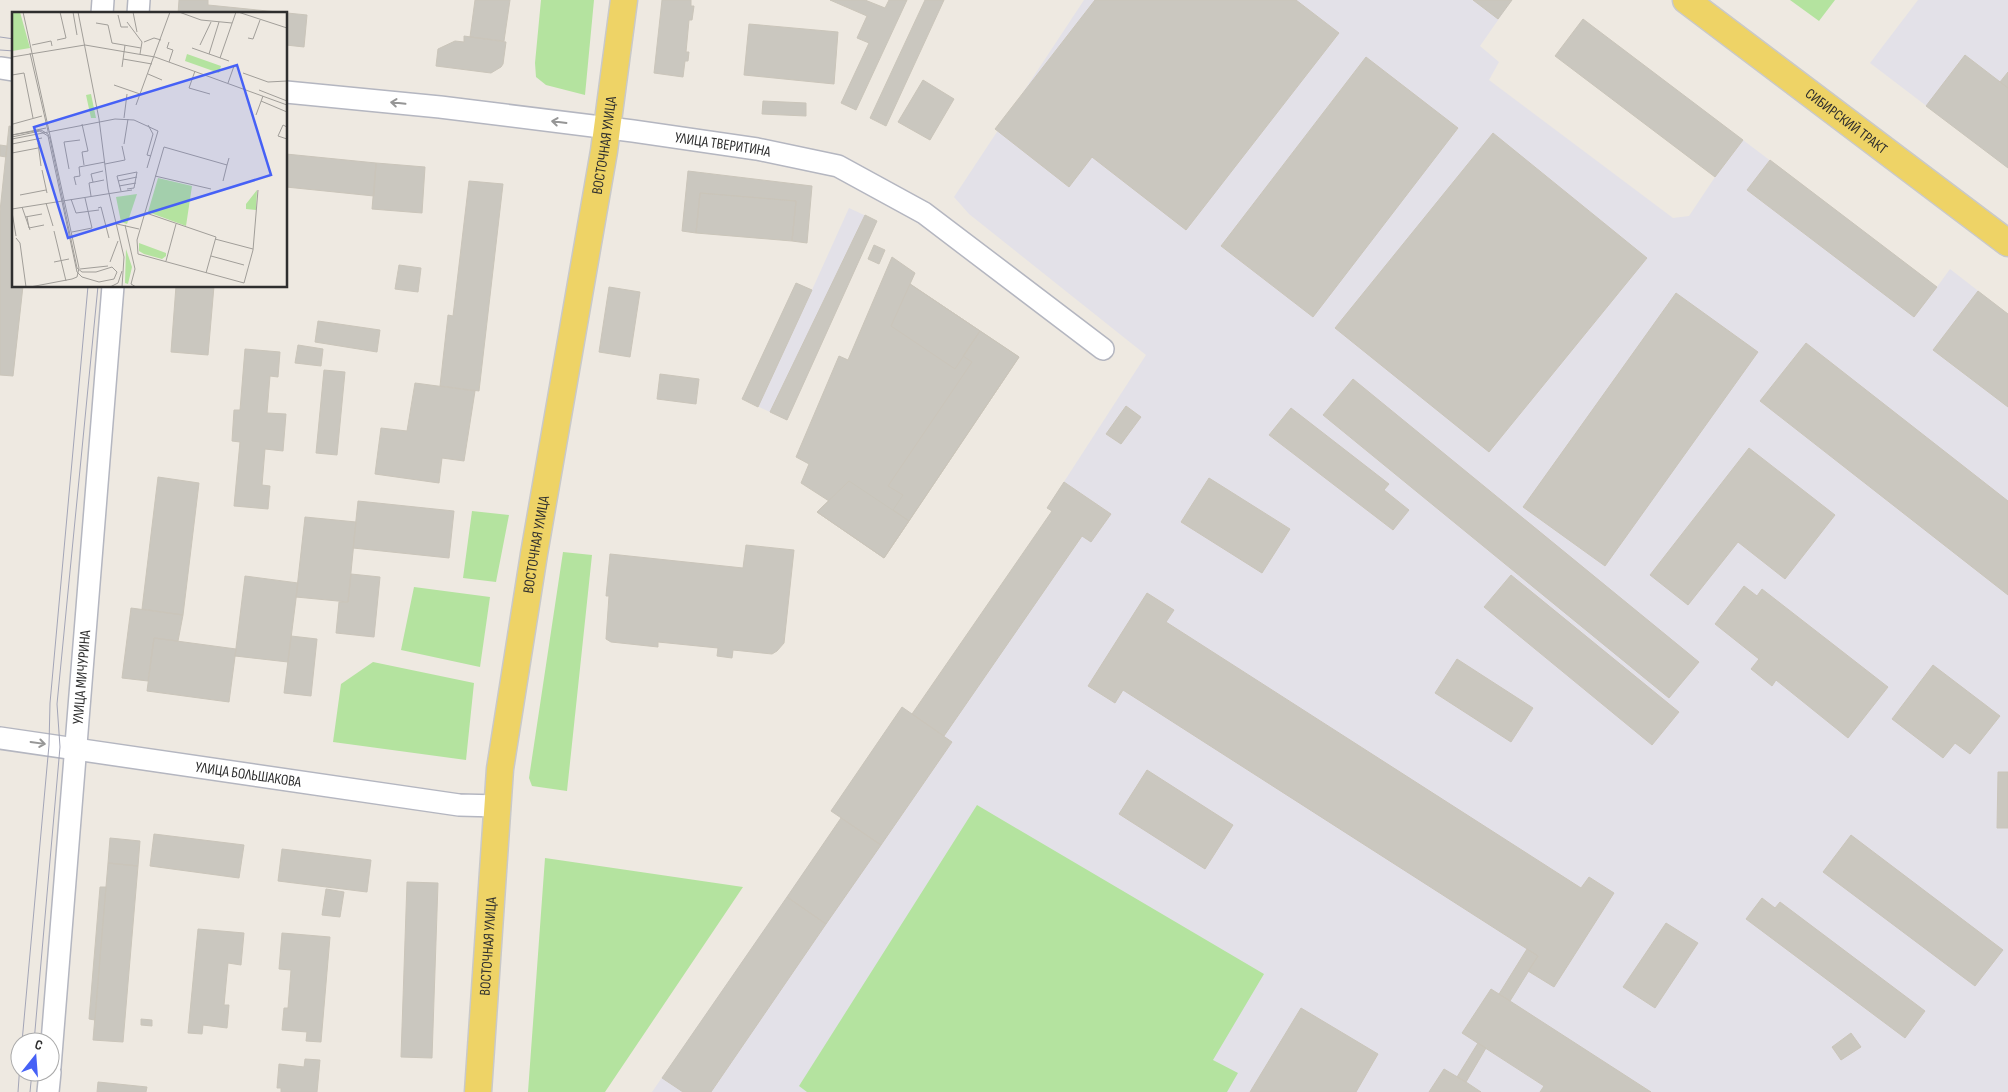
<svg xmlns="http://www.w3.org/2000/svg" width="2008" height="1092" font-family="'Sofia Sans Condensed',sans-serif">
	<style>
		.industrial { fill: #e3e1e8 }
		.green { fill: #b4e39f }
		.building { fill: #cac7bf; stroke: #cac5ba }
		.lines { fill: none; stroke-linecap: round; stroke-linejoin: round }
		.minor-casing { stroke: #b4b6c0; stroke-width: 24 }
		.major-casing { stroke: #c9c9c9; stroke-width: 29 }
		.minor { stroke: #fff; stroke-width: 21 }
		.major { stroke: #eed366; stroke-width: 26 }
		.tram { stroke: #a3a5b7; stroke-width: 1 }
		.oneway { stroke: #969696 }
		.labels { text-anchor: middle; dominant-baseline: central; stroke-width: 4; stroke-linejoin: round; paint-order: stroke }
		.street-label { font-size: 15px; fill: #2e2e2e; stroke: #fff }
		.inset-road { fill: none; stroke: #a19e99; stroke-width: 1 }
		.view { fill: #4661f6; fill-opacity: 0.15; stroke: #4661f6; stroke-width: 2.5 }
		.inset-edge { fill: none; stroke: #2e2e2e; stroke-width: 2.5 }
	</style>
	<rect width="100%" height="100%" fill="#eee9e1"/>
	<path class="industrial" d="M1084,0H1512L1480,46L1499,62L1489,80L1673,218L1689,216L1715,177L1743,140L1937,287L1950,269L2008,314V1092H652L841,818L831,811L902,707L913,714L1052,511L1047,508L1146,355L969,214L954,197Z
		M1918,0H2008V168L1870,63Z
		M849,208L877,221L787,420L742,399L796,283L812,290Z"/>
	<path class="green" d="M541,0H594L585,95L546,85L536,77L535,63Z
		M1790,0H1835L1819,21Z
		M472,511L509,515L496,582L463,578Z
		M563,552L592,555L567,791L532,786L529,778Z
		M414,587L490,597L480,667L401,650Z
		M373,662L474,683L466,760L333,742L341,684Z
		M977,805L1264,974L1213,1060L1238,1073L1227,1092H807L799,1086Z
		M545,858L743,887L605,1092H528Z"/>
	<path class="building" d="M179,0H208V5L307,15L304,47L286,45V14H178Z
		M475,0H510L504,41L470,37Z
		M662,0H691V6H694L692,20H689L686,52H689L688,61H685L683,77L654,73Z
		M830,0H865L885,8L889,0H907L856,110L841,103L869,43L857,38L867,16Z
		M925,0H944L886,126L870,118Z
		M1095,0H1296L1339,33L1186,230L1092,157L1069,187L995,129Z
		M1473,0H1512L1498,19Z
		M1583,19L1743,140L1715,177L1555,56Z
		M749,24L838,32L834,84L744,75Z
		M464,36L506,42L503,64L501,67L491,73L436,66L438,49L455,41L464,42Z
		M1965,55L2008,88V168L1926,106Z
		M1366,57L1458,128L1313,317L1221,246Z
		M2008,72V88L2000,82Z
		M923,80L954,99L930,140L898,122Z
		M763,101L806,103V116L762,114Z
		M9,126L14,127V286H23L13,376L0,375V211Z
		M1493,133L1647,258L1489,452L1335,328Z
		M0,145L7,146L6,157L0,156Z
		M286,154L376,163L374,196L286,187Z
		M1770,160L1937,287L1914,317L1747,190Z
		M376,163L425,167L422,213L372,209Z
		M688,171L812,186L807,243L792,241L796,201L700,193L696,233L682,231Z
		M469,181L503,184L479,391L440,386L448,315L453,316Z
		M700,193L796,201L792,241L696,233Z
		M865,215L877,221L787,420L770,412Z
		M874,245L885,250L879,264L868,259Z
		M892,257L915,273L910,284L1019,357L884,558L817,512L829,501L801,483L809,464L796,457L839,356L848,360Z
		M399,265L421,268L418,292L395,289Z
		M796,283L812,290L758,407L742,399Z
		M910,284L980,331L955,369L891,326Z
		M176,286H214L208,355L171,352Z
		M609,287L640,292L630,357L599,352Z
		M1978,291L2008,314V407L1933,350Z
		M1676,293L1758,352L1605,566L1523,507Z
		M318,321L380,330L377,352L315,342Z
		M980,331L1019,357L909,521L893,510L903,495L888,486L972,362L963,356Z
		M1806,343L2008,501V595L1760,401Z
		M298,345L323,349L321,366L295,363Z
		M245,349L280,352L278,377L270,376L267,413L286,414L283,451L265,449L262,485L270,486L268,509L234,506L240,442L232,441L234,410H240Z
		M324,370L345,372L337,455L316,453Z
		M660,374L699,379L696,404L657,399Z
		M1353,379L1699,662L1669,698L1323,415Z
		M415,383L475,391L464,461L442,458L439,483L375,474L381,428L407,431Z
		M1126,406L1141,417L1121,444L1106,434Z
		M1291,408L1389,484L1384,490L1409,510L1393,530L1269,435Z
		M1749,448L1835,515L1785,579L1738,542L1688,605L1650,575Z
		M158,477L199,483L183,615L142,609Z
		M1209,478L1290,529L1262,573L1181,522Z
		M849,481L909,521L884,558L817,512Z
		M1064,482L1111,514L1091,542L1082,536L944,736L912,714L1052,511L1047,508Z
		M358,501L454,511L449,558L353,548Z
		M305,517L356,522L348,602L296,597Z
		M746,545L794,550L784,643L777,651L772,654L733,650L732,658L717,656L718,648L658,642V647L611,642L606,639L609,596H606L610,554L743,568Z
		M351,574L380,577L374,637L336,633L339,602H348Z
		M1511,575L1679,712L1652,745L1484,607Z
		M245,576L298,583L288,662L235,656Z
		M1744,586L1757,596L1762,589L1888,687L1848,738L1776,680L1772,686L1751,669L1759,659L1715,624Z
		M1147,593L1174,610L1166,622L1581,888L1589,877L1614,893L1554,987L1528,971L1538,956L1123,690L1115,703L1088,686Z
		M131,608L183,615L178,641L154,638L148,681L122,678Z
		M291,636L317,639L311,696L284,693Z
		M154,638L236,649L229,702L147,691Z
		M1457,659L1533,708L1511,742L1435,693Z
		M1933,665L2000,716L1970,754L1955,743L1943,758L1892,719Z
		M902,707L952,742L881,845L831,811Z
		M1147,770L1233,825L1205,869L1119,814Z
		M1998,772H2008V828H1997Z
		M841,818L881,845L826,924L787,897Z
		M154,834L244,845L239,878L150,866Z
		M1851,835L2003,950L1975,986L1823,872Z
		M110,838L140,841L138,866L108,863Z
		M282,849L371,860L367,892L278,881Z
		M108,863L138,866L123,1042L93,1040Z
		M407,882L438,883L432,1058L401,1057Z
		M100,887H106L95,1020L89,1019Z
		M326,889L344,892L340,917L322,915Z
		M787,897L826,924L711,1092H683L662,1078Z
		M1762,898L1775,908L1780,902L1925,1011L1905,1038L1746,919Z
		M1666,923L1698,943L1655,1008L1623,987Z
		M198,929L244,933L241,965L228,963L224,1005H229L227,1028L203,1025L202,1034L188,1033Z
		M282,933L330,937L321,1042L306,1041L307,1032L282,1030L284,1008H288L291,970L279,969Z
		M1527,949L1538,956L1510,1001L1499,994Z
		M1491,989L1510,1001L1651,1092H1540L1544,1086L1462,1033Z
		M1301,1008L1378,1054L1356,1092H1250Z
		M141,1019L152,1020V1026L141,1025Z
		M1851,1033L1861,1047L1841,1060L1832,1047Z
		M1478,1043L1486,1048L1466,1082L1457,1077Z
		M305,1059L320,1060L317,1092H281V1088H277L279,1064L304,1067Z
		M1444,1069L1466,1082L1481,1092H1429Z
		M98,1082L147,1087L146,1092H97Z"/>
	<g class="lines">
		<g class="minor-casing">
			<g id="minor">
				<path d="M102,14L103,0"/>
				<path d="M138,14L139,0"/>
				<path d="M0,68L14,70"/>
				<path id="s1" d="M286,92L440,107L633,131L757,149L838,166L924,213L1103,349"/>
				<path id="s2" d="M0,738L459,805L498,806"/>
				<path id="s3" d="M50,1067L113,286"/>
				<path d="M48,1092L50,1072"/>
			</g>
		</g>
		<g class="major-casing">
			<g id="major">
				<path id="s4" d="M1686,0L2008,243"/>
				<path id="s5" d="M478,1092L500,769L534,554L604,151L624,0"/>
			</g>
		</g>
		<use href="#minor" class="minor"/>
		<use href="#major" class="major"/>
		<path class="tram" d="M0,37L14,39
			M0,50L14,51
			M22,1042L49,745L50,703L88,286
			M34,1042L60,747L57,704L98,286
			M18,1092L20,1064
			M30,1092L32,1072"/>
	</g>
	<defs><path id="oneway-shaft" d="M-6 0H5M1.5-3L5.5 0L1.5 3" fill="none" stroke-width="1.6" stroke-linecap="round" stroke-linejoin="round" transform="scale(1.25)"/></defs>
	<g class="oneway">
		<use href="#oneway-shaft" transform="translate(398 103) rotate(-174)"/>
		<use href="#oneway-shaft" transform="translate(559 122) rotate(-173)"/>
		<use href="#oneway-shaft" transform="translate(38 743) rotate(8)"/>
	</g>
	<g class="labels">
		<g class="street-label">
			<text stroke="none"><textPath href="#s4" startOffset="201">СИБИРСКИЙ ТРАКТ</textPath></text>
			<text stroke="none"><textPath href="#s5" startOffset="956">ВОСТОЧНАЯ УЛИЦА</textPath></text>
			<text stroke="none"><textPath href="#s1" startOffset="440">УЛИЦА ТВЕРИТИНА</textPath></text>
			<text stroke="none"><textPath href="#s5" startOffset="551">ВОСТОЧНАЯ УЛИЦА</textPath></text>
			<text stroke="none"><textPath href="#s3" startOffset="391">УЛИЦА МИЧУРИНА</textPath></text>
			<text stroke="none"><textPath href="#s2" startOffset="251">УЛИЦА БОЛЬШАКОВА</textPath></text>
			<text stroke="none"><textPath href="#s5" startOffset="146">ВОСТОЧНАЯ УЛИЦА</textPath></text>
		</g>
	</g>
	<g transform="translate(12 12)">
		<rect width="275" height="275" fill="#eee9e1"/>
		<path d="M0,0H8L18,36L0,39ZM175,42L209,54L207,61L173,49ZM79,82L84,106H79L74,83ZM146,166L180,174L174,214L136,200ZM245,178L244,198L234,197V192ZM125,182L115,212L109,210L104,185ZM127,231L154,241V244L150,247L132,242L127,239ZM114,237L120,255L116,272L113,271Z" fill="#b4e39f"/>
		<path class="inset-road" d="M11,0L67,256L65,265L60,267L18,275M61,0L65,23M66,0L87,107L96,177L112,245L110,275M121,0L125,20M167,0L189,8L220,11M226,0L275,16M106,3L109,15H116M115,10L130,30L128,42M84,11L96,13L100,31L129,36M236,26L241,27L248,8M45,28L54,26L48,0M132,30L142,26L149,28M157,30L155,36L161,38L157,50M20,33L39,29L40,34M188,33L199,10M180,36L217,49M18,41L36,119M197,42L207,10M0,45L73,33L143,45L275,93M208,46L224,0M111,47L140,52M110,55L113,33M183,59L177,76L198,82M231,61L256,70L275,69M136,62L150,68M0,63L12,61L21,106M216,71L222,54M102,73L128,82M247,78L275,89M249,89L275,100M124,93L158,0M244,103L251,84M112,106L115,82M1,112L30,104M70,112L76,139L70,140L72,153M136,113L141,122L135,143L139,144M275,115L271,113L266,124L275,127M0,123L34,116M0,123L29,118L36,122L38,127L65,256L70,260H84L100,255L105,260L102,267L87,270L70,265L65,260L36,124L28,119L0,125M0,127L103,107L122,108L146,119L135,156M26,131L29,154M0,132L30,126M112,132L116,107M0,141L26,136M217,146L215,153L152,135L125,228L126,242L232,271L241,238L246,178M93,152L113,148L110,134M57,157L52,130L68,128M30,158L35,181M143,164L199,177M106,169L125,165M211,169L215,153M81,170L79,162L91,159M64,173L62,165L68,164L67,155L93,150M107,174L124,171M109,179L105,164L125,160L122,176L115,177M8,183L34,178M79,184L77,171L92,168M59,187L64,201L87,198M34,191L41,214M10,195L18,218M86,196L89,195L97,226M0,197L120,178M0,200L4,224M134,201L204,225L194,261M13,205L30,202M15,205L17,216L32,213M105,212L127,217M113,213L123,257L119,272L124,275M42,219L54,269M60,220L80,216L73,186M4,226L8,231L14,275M203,227L241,237M199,244L232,253M154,249L164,212M42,250L57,247M98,250L106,229M68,257L96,254M98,275L106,271L110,259"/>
		<path class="view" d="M225,53L259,163L56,226L22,115Z"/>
		<rect width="275" height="275" class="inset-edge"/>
	</g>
	<g transform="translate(35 1057) rotate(17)"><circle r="24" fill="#ffffff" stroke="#ababab"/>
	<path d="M0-4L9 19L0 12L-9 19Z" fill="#4661f6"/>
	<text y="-8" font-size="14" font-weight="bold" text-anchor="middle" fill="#2e2e2e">С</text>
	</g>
</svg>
